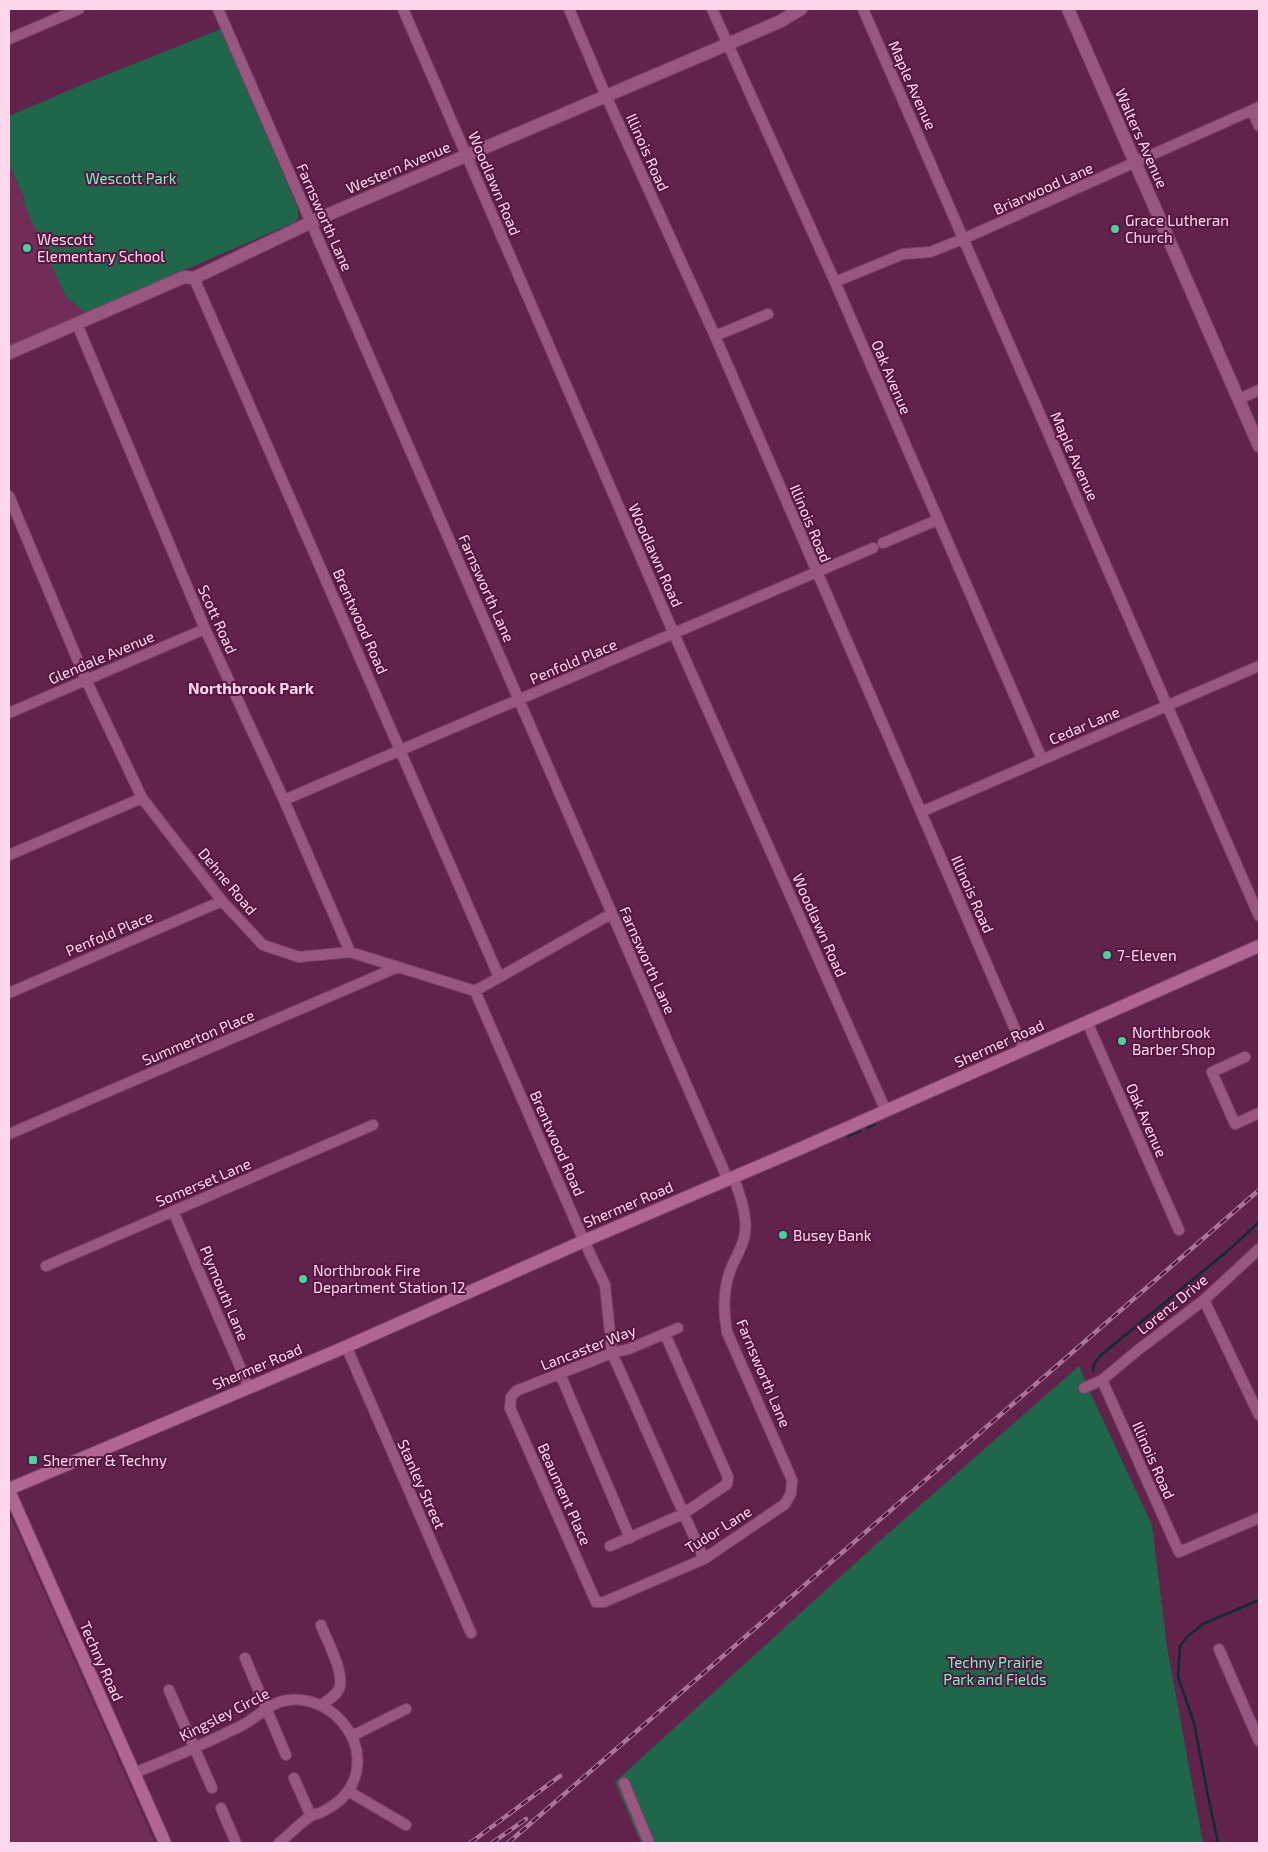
<svg xmlns="http://www.w3.org/2000/svg" width="1268" height="1852" font-family="'Exo 2',sans-serif">
	<style>
		.built { fill: #712c58 }
		.green { fill: #1e674b }
		.lines { fill: none; stroke-linecap: round; stroke-linejoin: round }
		.stream { stroke: #0a2d38; stroke-width: 2.5 }
		.minor-casing { stroke: #7b4369; stroke-width: 12 }
		.tertiary-casing { stroke: #7b4369; stroke-width: 14 }
		.secondary-casing { stroke: #7b4369; stroke-width: 14 }
		.minor { stroke: #99567f; stroke-width: 10 }
		.tertiary { stroke: #99567f; stroke-width: 12 }
		.secondary { stroke: #b06693; stroke-width: 12 }
		.rail-casing { stroke: #ab7696; stroke-width: 4.5 }
		.rail { stroke: #551740; stroke-width: 2.5; stroke-dasharray: 8; stroke-linecap: butt }
		.poi-dot { fill: #46d49e; stroke: #551740; stroke-width: 2 }
		.labels { text-anchor: middle; dominant-baseline: central; stroke-width: 4; stroke-linejoin: round; paint-order: stroke }
		.street-label { font-size: 15px; fill: #ffd7ed; stroke: #551740 }
		.park-label { font-size: 15px; fill: #74f7c0; stroke: #551740 }
		.poi-label { font-size: 15px; fill: #ffd7ed; stroke: #551740; text-anchor: start }
		.neighbourhood-label { font-size: 16px; font-weight: bold; fill: #ffd7ed; stroke: #551740 }
	</style>
	<rect width="100%" height="100%" fill="#61224b"/>
	<path class="built" d="M9,164L66,297L86,313L9,346Z
		M9,1515L15,1526L155,1843H9Z"/>
	<path class="green" d="M221,29L298,209V219L293,223L86,313L66,297L23,202L25,200L9,164V116L91,81Z
		M1079,1366L1089,1390L1152,1525L1167,1647L1203,1843H641L615,1782L884,1537Z"/>
	<g class="lines">
		<path class="stream" d="M867,1128L875,1124
			M848,1136L860,1131
			M1093,1371L1094,1364L1101,1355L1230,1249L1259,1222
			M1218,1843L1208,1796L1194,1723L1178,1677L1180,1646L1188,1636L1203,1624L1259,1600"/>
		<g class="minor-casing">
			<path id="minor" d="M218,9L728,1180
				M403,9L674,634L886,1111
				M569,9L606,96L715,336L1024,1050
				M712,9L835,282L1042,759
				M863,9L1259,916
				M9,39L79,9
				M1252,110L1259,126
				M194,278L499,977
				M835,282L903,254L930,252L963,239L1259,107
				M77,324L205,629L284,800L350,952
				M715,336L768,314
				M1239,399L1259,390
				M9,496L86,680L142,798L222,901L263,945L299,957L350,952L475,991L611,914
				M883,543L937,520
				M9,713L205,629
				M284,800L873,548
				M921,812L1259,666
				M9,855L142,798
				M475,991L584,1241L605,1285L612,1353L704,1559
				M9,993L222,901
				M1087,1022L1179,1230
				M1245,1057L1212,1072L1235,1124L1259,1113
				M9,1134L398,967
				M173,1211L249,1388
				M46,1266L373,1125
				M1204,1300L1259,1415
				M678,1328L629,1349L612,1353L516,1391L511,1397L510,1408L596,1602H604L704,1559L785,1504L791,1493L792,1480L727,1332C723,1311 723,1291 730,1271C734,1260 741,1250 744,1238C749,1218 740,1197 734,1178
				M346,1346L471,1633
				M560,1374L630,1538
				M1102,1380L1179,1552L1259,1518
				M1084,1388L1102,1380L1138,1350L1204,1300L1259,1249
				M610,1546L683,1514L727,1484L728,1477L665,1334
				M321,1625C327,1641 343,1669 340,1686C338,1695 328,1700 321,1705
				M1219,1649L1259,1741
				M245,1658L286,1755
				M169,1690L212,1788
				M352,1736L406,1709
				M134,1773C170,1759 206,1743 241,1726C257,1718 270,1702 288,1700C335,1694 377,1749 348,1791C342,1800 332,1807 322,1812C318,1814 314,1814 311,1816C301,1822 289,1835 279,1843
				M294,1778L311,1816
				M624,1783L649,1843
				M348,1791L406,1825
				M221,1808L236,1843"/>
		</g>
		<g class="tertiary-casing">
			<path id="tertiary" d="M1068,9L1259,446
				M9,353L184,277L194,278L320,218L728,44L781,21L801,9"/>
		</g>
		<g class="secondary-casing">
			<path id="secondary" d="M9,1489L343,1348L584,1241L797,1150L1259,946
				M9,1491L165,1843"/>
		</g>
		<use href="#minor" class="minor"/>
		<use href="#tertiary" class="tertiary"/>
		<use href="#secondary" class="secondary"/>
		<g class="rail-casing">
			<path id="rail" d="M470,1843L560,1776
				M492,1843L526,1819
				M508,1843L1259,1190"/>
		</g>
		<use href="#rail" class="rail"/>
	</g>
	<g class="poi-dot">
		<circle cx="1115" cy="229" r="5"/>
		<circle cx="27" cy="248" r="5"/>
		<circle cx="1107" cy="955" r="5"/>
		<circle cx="1122" cy="1041" r="5"/>
		<circle cx="783" cy="1235" r="5"/>
		<circle cx="303" cy="1279" r="5"/>
		<rect x="28" y="1455" width="10" height="10" rx="2.5"/>
	</g>
	<g class="labels">
		<g class="street-label">
			<text transform="translate(913 85) rotate(66)">Maple Avenue</text>
			<text transform="translate(1142 138) rotate(66)">Walters Avenue</text>
			<text transform="translate(648 152) rotate(66)">Illinois Road</text>
			<text transform="translate(398 167) rotate(-23)">Western Avenue</text>
			<text transform="translate(495 183) rotate(67)">Woodlawn Road</text>
			<text transform="translate(1043 188) rotate(-24)">Briarwood Lane</text>
			<text transform="translate(325 217) rotate(66)">Farnsworth Lane</text>
			<text transform="translate(892 377) rotate(67)">Oak Avenue</text>
			<text transform="translate(1075 456) rotate(66)">Maple Avenue</text>
			<text transform="translate(811 523) rotate(67)">Illinois Road</text>
			<text transform="translate(656 555) rotate(66)">Woodlawn Road</text>
			<text transform="translate(487 588) rotate(66)">Farnsworth Lane</text>
			<text transform="translate(218 619) rotate(66)">Scott Road</text>
			<text transform="translate(361 621) rotate(66)">Brentwood Road</text>
			<text transform="translate(101 657) rotate(-23)">Glendale Avenue</text>
			<text transform="translate(573 661) rotate(-23)">Penfold Place</text>
			<text transform="translate(1084 725) rotate(-23)">Cedar Lane</text>
			<text transform="translate(228 881) rotate(50)">Dehne Road</text>
			<text transform="translate(973 894) rotate(66)">Illinois Road</text>
			<text transform="translate(820 925) rotate(66)">Woodlawn Road</text>
			<text transform="translate(109 933) rotate(-23)">Penfold Place</text>
			<text transform="translate(648 960) rotate(66)">Farnsworth Lane</text>
			<text transform="translate(198 1037) rotate(-23)">Summerton Place</text>
			<text transform="translate(999 1043) rotate(-24)">Shermer Road</text>
			<text transform="translate(1147 1120) rotate(66)">Oak Avenue</text>
			<text transform="translate(558 1143) rotate(66)">Brentwood Road</text>
			<text transform="translate(203 1182) rotate(-23)">Somerset Lane</text>
			<text transform="translate(628 1204) rotate(-23)">Shermer Road</text>
			<text transform="translate(225 1293) rotate(67)">Plymouth Lane</text>
			<text transform="translate(1172 1304) rotate(-39)">Lorenz Drive</text>
			<text transform="translate(588 1347) rotate(-21)">Lancaster Way</text>
			<text transform="translate(257 1366) rotate(-23)">Shermer Road</text>
			<text transform="translate(764 1373) rotate(67)">Farnsworth Lane</text>
			<text transform="translate(1154 1460) rotate(66)">Illinois Road</text>
			<text transform="translate(422 1484) rotate(66)">Stanley Street</text>
			<text transform="translate(565 1494) rotate(66)">Beaument Place</text>
			<text transform="translate(718 1529) rotate(-32)">Tudor Lane</text>
			<text transform="translate(102 1661) rotate(66)">Techny Road</text>
			<text transform="translate(224 1714) rotate(-27)">Kingsley Circle</text>
		</g>
		<g class="park-label">
			<text x="131" y="178">Wescott Park</text>
			<text x="995" y="1662">Techny Prairie<tspan x="995" dy="17">Park and Fields</tspan></text>
		</g>
		<g class="poi-label">
			<text x="1125" y="220">Grace Lutheran<tspan x="1125" dy="17">Church</tspan></text>
			<text x="37" y="239">Wescott<tspan x="37" dy="17">Elementary School</tspan></text>
			<text x="1117" y="955">7-Eleven</text>
			<text x="1132" y="1032">Northbrook<tspan x="1132" dy="17">Barber Shop</tspan></text>
			<text x="793" y="1235">Busey Bank</text>
			<text x="313" y="1270">Northbrook Fire<tspan x="313" dy="17">Department Station 12</tspan></text>
			<text x="43" y="1460">Shermer &amp; Techny</text>
		</g>
		<g class="neighbourhood-label">
			<text x="251" y="687">Northbrook Park</text>
		</g>
	</g>
	<rect width="1268" height="1852" fill="none" stroke="#ffd7ed" stroke-width="20"/>
</svg>
